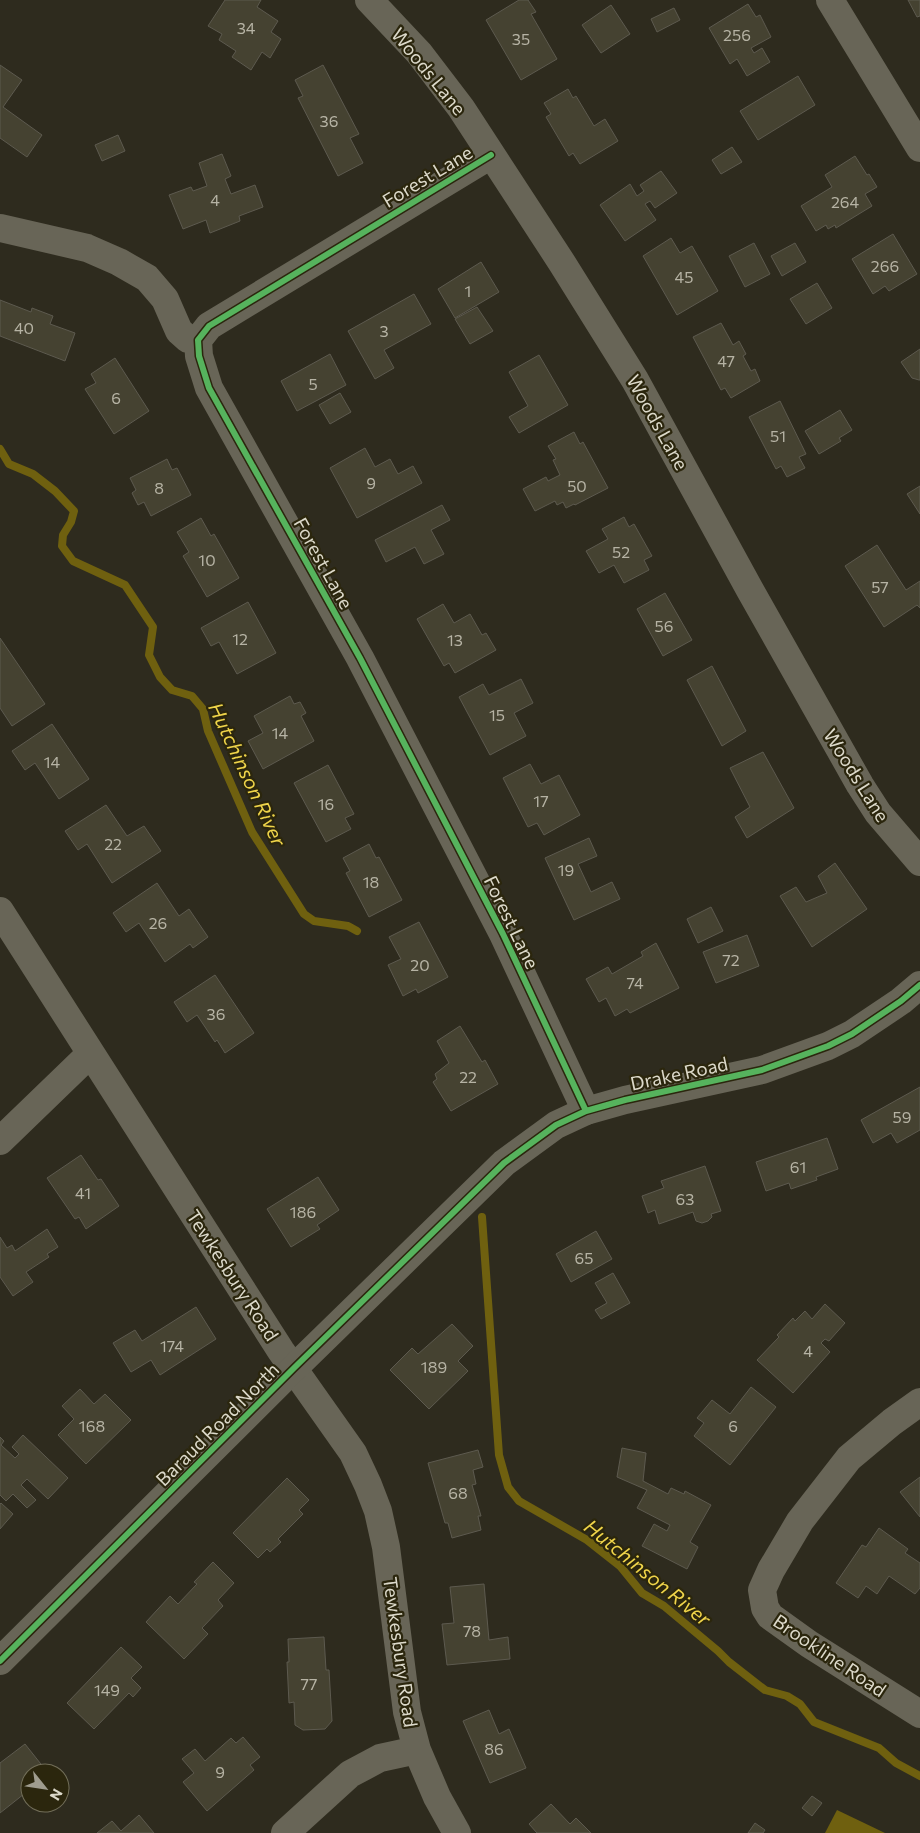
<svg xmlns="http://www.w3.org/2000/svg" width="920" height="1833" font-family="Commissioner,sans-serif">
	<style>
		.water { fill: #6f600f }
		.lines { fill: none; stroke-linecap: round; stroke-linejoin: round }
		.stream { stroke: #6f600f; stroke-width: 8 }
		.building { fill: #454231; stroke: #5d5a4f }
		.minor { stroke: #686557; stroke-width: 28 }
		.tertiary { stroke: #686557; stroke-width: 28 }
		.cycleway-casing { stroke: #2b260d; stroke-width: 9 }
		.cycleway { stroke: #56b35d; stroke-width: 6 }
		.labels { text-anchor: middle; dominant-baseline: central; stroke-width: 4.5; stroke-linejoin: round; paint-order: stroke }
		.number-label { font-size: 16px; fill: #b6b3a4 }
		.street-label { font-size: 19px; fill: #dcd9ca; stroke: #2b260d }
		.water-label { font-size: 20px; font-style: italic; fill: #efd44a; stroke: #2b260d }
	</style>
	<rect width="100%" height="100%" fill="#2e2b1e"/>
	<path class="water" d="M837,1810L885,1833H825Z"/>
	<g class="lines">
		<path class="stream" d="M0,449L9,464L33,474L55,491L74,511L71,522L63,535L62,546L73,561L125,585L153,627L149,655L160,677L172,690L192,696L203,709L208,731L252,832L304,914L314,921L348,926L357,931
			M482,1217L499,1455L508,1487L519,1501L587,1540L620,1566L642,1593L664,1606L718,1651L729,1662L765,1690L787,1696L800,1704L814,1722L879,1748L896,1763L920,1776"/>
	</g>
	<path class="building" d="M225,0H261L257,7L278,21L271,32L281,39L270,58L262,52L251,70L232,57L236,51L219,40L222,34L208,26Z
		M519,0H528L536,12L531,14L557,59L521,80L486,20Z
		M908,0H920V16L917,17Z
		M748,4L756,17L760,15L771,37L751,48L754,53L762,48L770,62L747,76L737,59L730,64L709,28Z
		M611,5L630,34L601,53L582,25Z
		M674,8L680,20L657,32L651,19Z
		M0,65L22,80L3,107L42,135L27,157L0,138Z
		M323,65L359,134L350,138L363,163L338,176L298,98L303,96L295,80Z
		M798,76L815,105L758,140L740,111Z
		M568,89L573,98L576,96L594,126L605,119L618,141L580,164L573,153L569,156L546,117L551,114L544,103Z
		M118,135L125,151L102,161L95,145Z
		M732,147L742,162L721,174L712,160Z
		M222,154L231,176L225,179L231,194L255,185L263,207L239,216L240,221L210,233L206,220L183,229L169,195L191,187L193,191L207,186L199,163Z
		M855,156L867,175L869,174L877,187L865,194L872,206L836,228L835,225L828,229L826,225L816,231L801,206L832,187L825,175Z
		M661,171L677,193L655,208L650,201L645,204L656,220L625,241L600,205L630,184L637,196L644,191L640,185Z
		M893,234L917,274L889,291L885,286L873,294L852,259Z
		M671,238L680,253L692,246L718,291L677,315L643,256Z
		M754,243L770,274L745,287L729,256Z
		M795,243L806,262L782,276L771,256Z
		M481,262L499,292L455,318L438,289Z
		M817,283L832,308L806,324L790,299Z
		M414,294L431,324L384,350L394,368L375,379L348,331Z
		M0,300L31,312L32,308L53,316L50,324L75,333L65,361L0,336Z
		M477,307L493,331L470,344L455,319Z
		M721,323L733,345L739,341L746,354L743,356L751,371L755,369L760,381L731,398L725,388L721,390L693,337Z
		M920,349V380H919L912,378L901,362Z
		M330,354L346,385L297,411L281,381Z
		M539,355L568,405L519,433L509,417L528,406L509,372Z
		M115,358L149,411L114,434L85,389L96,383L91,374Z
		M340,393L351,412L330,424L319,405Z
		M780,401L806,454L799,457L805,468L787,477L781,466L776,469L749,417Z
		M840,410L852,430L839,438L841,441L819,454L805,431Z
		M574,432L580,444L583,442L608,488L575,505L574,504L566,508L563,502L557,505L555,501L535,511L523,489L546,477L548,481L560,475L553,460L556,459L548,446Z
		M365,448L375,467L390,459L398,474L413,466L422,483L357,518L330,468Z
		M167,459L172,470L177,468L191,495L151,516L144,502L138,505L132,493L136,490L130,478Z
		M920,486V514L907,494Z
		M442,505L450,520L431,530L444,554L424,564L415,547L386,562L375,540Z
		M624,517L629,527L634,524L652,556L644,560L649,570L624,583L614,565L599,573L586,551L608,539L602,529Z
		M201,518L211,536L214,534L239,578L207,597L183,556L189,552L177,532Z
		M877,545L906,590L920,581V608L917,605L884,627L845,566Z
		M665,593L692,640L663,656L637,609Z
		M248,602L276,653L237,674L219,642L211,646L201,628Z
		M443,604L454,623L470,614L482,635L486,633L496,650L455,673L449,663L444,666L417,619Z
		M0,638L45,704L12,726L0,708Z
		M712,666L746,731L722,746L687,680Z
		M521,679L533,703L514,713L526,736L490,755L459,697L483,684L489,695Z
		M290,696L294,704L300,702L306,713L301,716L314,741L263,769L248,741L263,733L254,716Z
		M52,724L89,779L59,799L35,763L25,770L12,751Z
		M763,752L794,808L747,838L735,817L750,807L730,768Z
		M530,764L541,784L559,775L580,815L544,835L537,823L528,827L503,778Z
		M328,765L354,814L345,818L351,829L326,842L294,783Z
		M106,805L127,836L144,826L161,851L112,883L87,844L78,850L65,831Z
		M589,838L597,856L578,864L591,892L612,882L620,899L574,920L545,858Z
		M369,844L376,858L379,857L402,900L369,917L346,873L350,871L343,858Z
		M835,863L867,909L812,947L780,896L796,887L806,902L827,893L818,876Z
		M157,883L179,916L189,909L208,937L193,948L190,944L165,962L139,923L126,932L113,913Z
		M711,907L723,931L698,943L687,919Z
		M419,922L448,977L418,993L416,989L403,996L388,965L401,959L389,937Z
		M747,935L759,966L716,983L703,952Z
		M656,943L679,988L630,1013L627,1009L615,1016L606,998L599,1002L586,979L608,967L612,974L643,956L641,952Z
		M215,975L254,1033L225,1053L217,1040L215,1042L197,1015L187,1022L174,1002Z
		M460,1026L482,1062L485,1060L498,1084L451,1111L433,1082L437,1079L435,1074L449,1063L437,1041Z
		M920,1087V1130L897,1143L891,1133L873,1143L861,1120Z
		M827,1138L838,1169L816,1177L817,1180L791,1189L789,1183L766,1191L756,1162Z
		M81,1155L98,1180L101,1179L119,1206L86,1229L79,1217L75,1219L47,1178Z
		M705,1166L721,1211L711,1214L712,1217L708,1221L702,1223L696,1221L693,1212L659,1224L655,1210L648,1213L642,1196L664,1188L661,1181Z
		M318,1177L339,1210L317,1225L320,1229L291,1247L267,1209Z
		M47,1229L58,1247L47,1254L49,1257L26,1272L33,1282L13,1296L0,1277V1237L7,1248L12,1245L15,1251Z
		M596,1231L612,1259L571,1282L556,1254Z
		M613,1273L630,1303L601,1319L595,1310L607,1303L595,1283Z
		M825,1304L845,1323L829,1341L825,1339L821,1343L830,1352L793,1393L757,1360L779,1337L777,1335L793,1318L795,1321L805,1311L812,1319Z
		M196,1307L216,1339L160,1375L151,1360L131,1372L113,1343L135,1330L142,1341Z
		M452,1324L473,1346L458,1361L468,1371L429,1409L390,1370L412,1348L418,1354Z
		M751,1387L776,1407L730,1465L694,1436L704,1423L697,1418L712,1400L730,1414Z
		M80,1389L94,1404L105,1394L131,1420L86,1464L58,1435L74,1419L62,1406Z
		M23,1435L68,1478L48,1499L27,1479L21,1485L36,1500L27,1508L13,1494L6,1501L0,1495V1437L4,1441L1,1445L15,1458L19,1454L12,1447Z
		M622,1448L646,1453L643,1481L668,1494L671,1488L684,1494L685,1491L711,1505L690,1542L698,1547L687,1569L642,1546L654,1524L667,1531L670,1525L637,1508L647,1490L617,1477Z
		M478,1450L483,1467L473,1470L476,1484L472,1485L481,1516H478L481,1530L452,1538L448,1523H445L428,1463Z
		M920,1477V1517L900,1492Z
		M287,1478L309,1500L299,1510L303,1514L278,1539L281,1542L270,1552L267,1549L258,1558L233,1533Z
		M1,1503L13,1514L0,1529V1504Z
		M879,1528L908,1549L905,1553L920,1563V1588L915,1594L889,1576L877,1594L866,1586L858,1598L836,1583L862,1545L866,1547Z
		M213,1562L234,1583L218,1600L223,1606L202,1628L208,1634L184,1659L146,1622L170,1596L178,1604L197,1584L194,1582Z
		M484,1584L489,1640L508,1637L510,1659L447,1665L442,1624L454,1623L450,1587Z
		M324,1637L326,1670H329L332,1721L325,1729L303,1730L295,1725L294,1702L289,1703L287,1662H289L288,1639Z
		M121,1647L142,1667L131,1678L141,1688L133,1697L129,1693L94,1729L67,1703Z
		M489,1710L499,1734L509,1729L526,1768L490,1783L463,1721Z
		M243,1737L260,1757L250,1765L254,1770L207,1811L183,1782L194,1773L182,1759L195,1749L205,1761L231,1738L236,1743Z
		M25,1744L48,1773H30V1786L23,1792L24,1794L0,1813V1763Z
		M812,1796L822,1803L812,1816L802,1808Z
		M551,1804L570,1824L576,1818L591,1833H537L529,1824Z
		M139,1815L154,1833H97L112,1821L121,1831Z
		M755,1823L765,1830L763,1833H748Z"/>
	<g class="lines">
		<path class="minor" d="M369,0L419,53L461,108L562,263L635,380L750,590L860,785L878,813L920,862
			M830,0L920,148
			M491,155L209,326L198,340L199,356L209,388L360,658L503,934L586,1111
			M0,228L87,248L119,262L147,278L165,299L179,331L188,339L198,340
			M0,911L281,1351L353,1453L368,1485L378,1511L386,1547L407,1712L417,1750L437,1797L457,1833
			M0,1141L90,1054
			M920,1402L892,1422L849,1458L800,1521L771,1570L762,1590L765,1608L770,1616L809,1644L920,1714
			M285,1833L350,1774L380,1758L417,1750"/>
		<path class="tertiary" d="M0,1661L294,1368L504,1163L556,1125L586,1111L625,1100L762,1070L828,1046L852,1034L901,1001L920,985"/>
		<g class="cycleway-casing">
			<path id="cycleway" d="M491,155L209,326L198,340L199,356L209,388L360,658L503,934L586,1111
				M0,1661L294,1368L504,1163L556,1125L586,1111L625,1100L762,1070L828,1046L852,1034L901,1001L920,985"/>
		</g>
		<use href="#cycleway" class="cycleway"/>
	</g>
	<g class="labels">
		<g class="number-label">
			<text x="246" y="27">34</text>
			<text x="737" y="34">256</text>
			<text x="521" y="38">35</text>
			<text x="329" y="120">36</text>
			<text x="215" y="199">4</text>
			<text x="845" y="201">264</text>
			<text x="885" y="265">266</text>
			<text x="684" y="276">45</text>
			<text x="468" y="290">1</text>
			<text x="24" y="327">40</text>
			<text x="384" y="330">3</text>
			<text x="726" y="360">47</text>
			<text x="313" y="383">5</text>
			<text x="116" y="397">6</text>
			<text x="778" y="435">51</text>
			<text x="371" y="482">9</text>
			<text x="577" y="485">50</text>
			<text x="159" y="487">8</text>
			<text x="621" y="551">52</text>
			<text x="207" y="559">10</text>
			<text x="880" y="586">57</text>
			<text x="664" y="625">56</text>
			<text x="240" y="638">12</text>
			<text x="455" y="639">13</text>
			<text x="497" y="714">15</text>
			<text x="280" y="732">14</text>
			<text x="52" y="761">14</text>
			<text x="541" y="800">17</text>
			<text x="326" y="803">16</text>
			<text x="113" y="843">22</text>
			<text x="566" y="869">19</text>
			<text x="371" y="881">18</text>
			<text x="158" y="922">26</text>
			<text x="731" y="959">72</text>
			<text x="420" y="964">20</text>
			<text x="635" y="982">74</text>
			<text x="216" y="1013">36</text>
			<text x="468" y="1076">22</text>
			<text x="902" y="1116">59</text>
			<text x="798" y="1166">61</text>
			<text x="83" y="1192">41</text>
			<text x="685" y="1198">63</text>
			<text x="303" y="1211">186</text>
			<text x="584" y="1257">65</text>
			<text x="172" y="1345">174</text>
			<text x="808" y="1350">4</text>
			<text x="434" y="1366">189</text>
			<text x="92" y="1425">168</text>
			<text x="733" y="1425">6</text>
			<text x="458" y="1492">68</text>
			<text x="472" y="1630">78</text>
			<text x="309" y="1683">77</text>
			<text x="107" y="1689">149</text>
			<text x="494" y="1748">86</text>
			<text x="220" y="1771">9</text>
		</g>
		<g class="street-label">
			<text transform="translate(429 71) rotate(51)">Woods Lane</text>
			<text transform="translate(427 176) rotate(-31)">Forest Lane</text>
			<text transform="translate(658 422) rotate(61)">Woods Lane</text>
			<text transform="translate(324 563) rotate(61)">Forest Lane</text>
			<text transform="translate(857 775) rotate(58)">Woods Lane</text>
			<text transform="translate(512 922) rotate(64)">Forest Lane</text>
			<text transform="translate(679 1073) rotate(-12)">Drake Road</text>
			<text transform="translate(233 1275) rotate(57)">Tewkesbury Road</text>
			<text transform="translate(217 1424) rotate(-45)">Baraud Road North</text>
			<text transform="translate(401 1652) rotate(82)">Tewkesbury Road</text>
			<text transform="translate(830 1655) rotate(34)">Brookline Road</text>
		</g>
		<g class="water-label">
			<text transform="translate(248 774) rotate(65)">Hutchinson River</text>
			<text transform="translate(648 1572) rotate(39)">Hutchinson River</text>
		</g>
	</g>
	<g transform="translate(45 1788) rotate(120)"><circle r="24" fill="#2b260d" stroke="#726e59"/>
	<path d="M0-4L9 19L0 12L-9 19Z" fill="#9f9c8e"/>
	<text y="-8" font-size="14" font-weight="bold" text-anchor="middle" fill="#dcd9ca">N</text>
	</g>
</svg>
